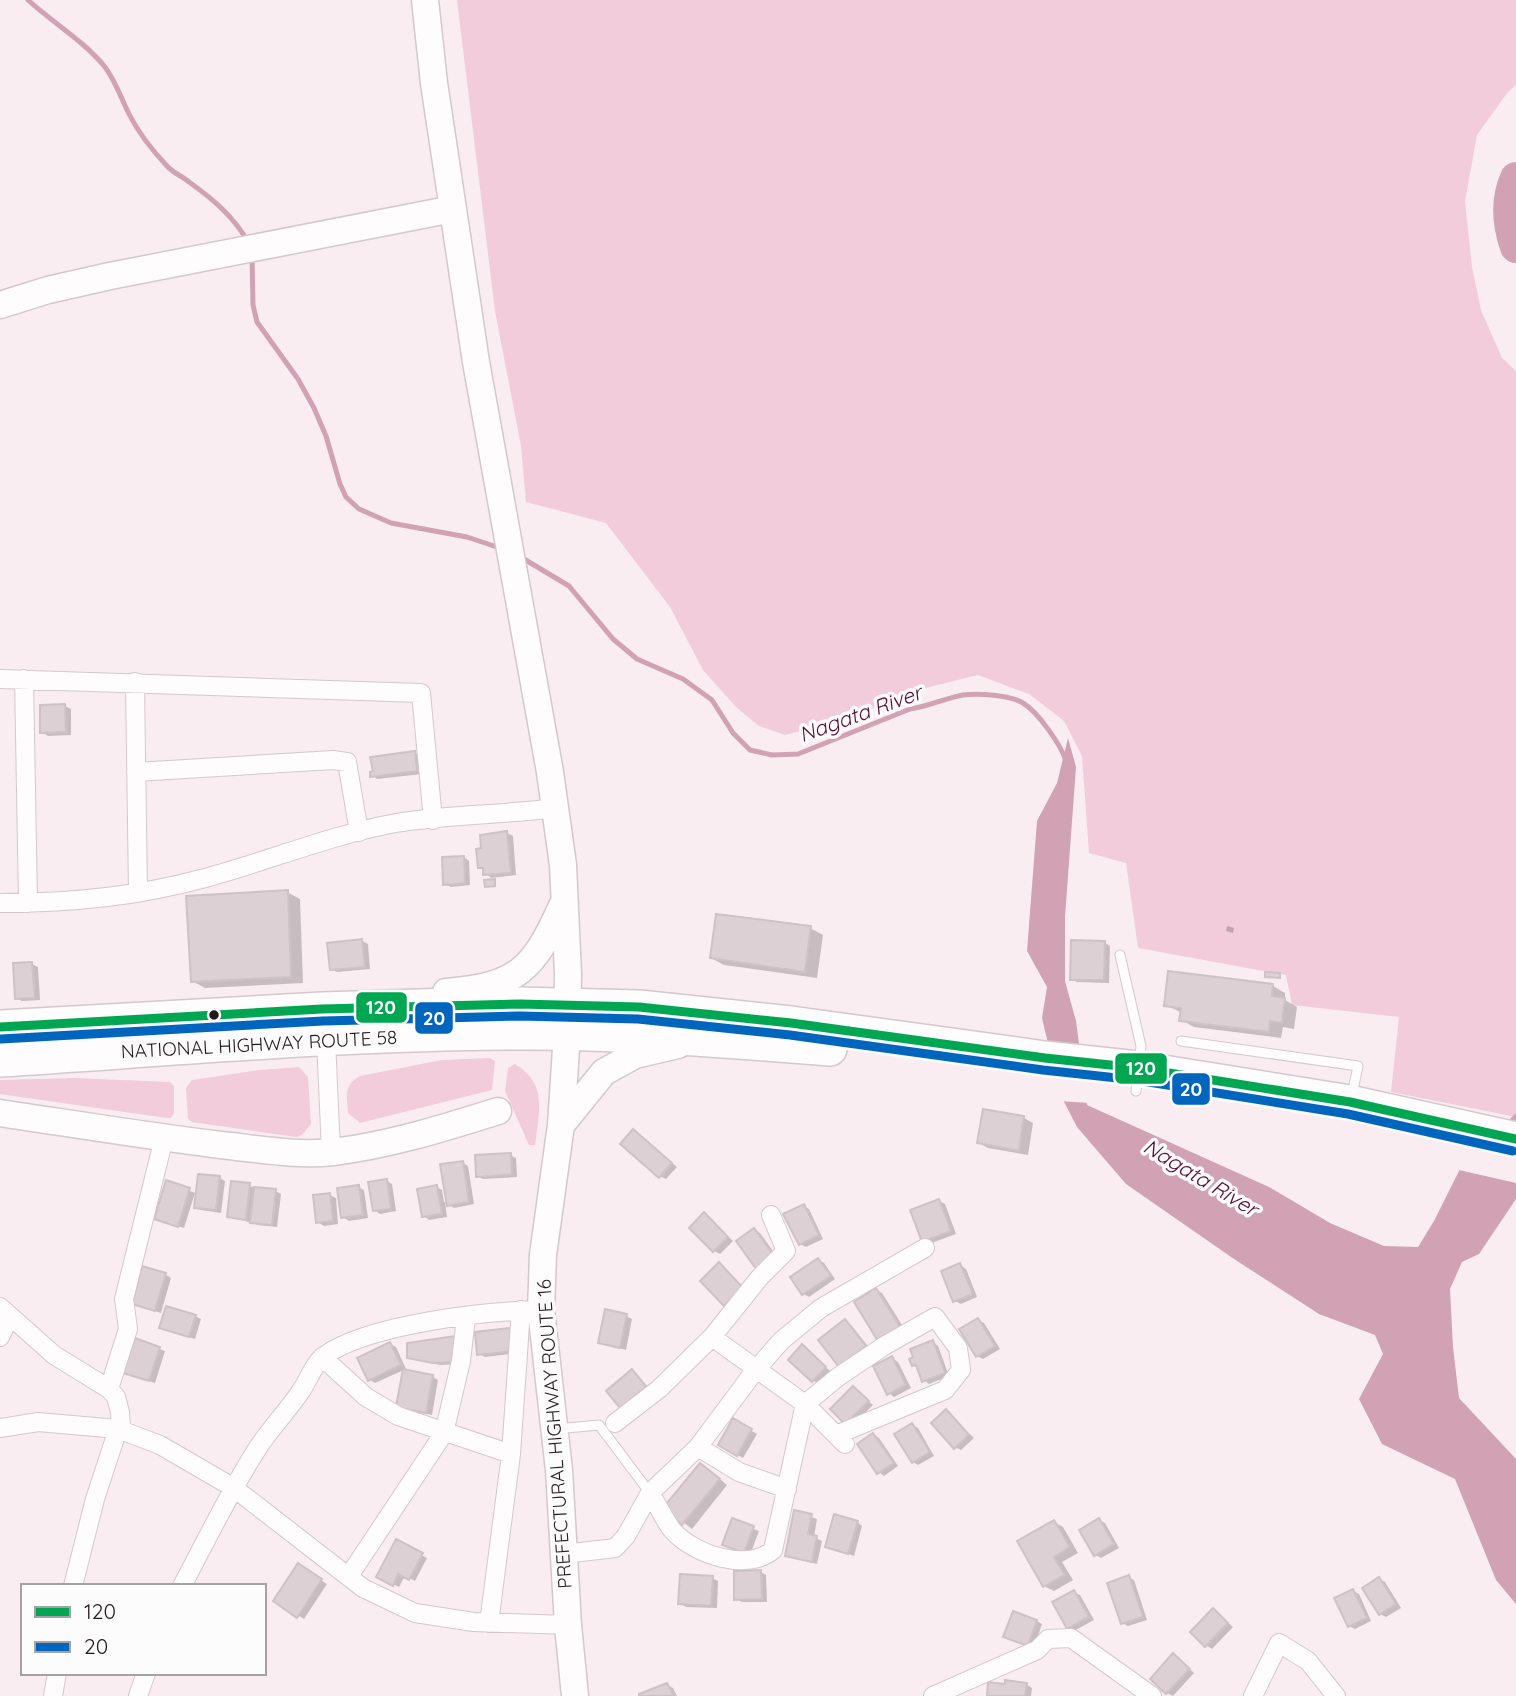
<svg xmlns="http://www.w3.org/2000/svg" width="1516" height="1696" font-family="Quicksand,sans-serif">
	<style>
		.green { fill: #f2ccda }
		.water { fill: #d1a2b4 }
		.pier { fill: #f9edf1 }
		.shadow { fill: #0003 }
		.lines { fill: none; stroke-linecap: round; stroke-linejoin: round }
		.stream { stroke: #d1a2b4; stroke-width: 5 }
		.river { stroke: #d1a2b4; stroke-width: 32 }
		.building { fill: #dcd0d4; stroke: #cec2c6; stroke-width: 2 }
		.lane-casing { stroke: #d4c8cc; stroke-width: 11 }
		.street-casing { stroke: #d4c8cc; stroke-width: 20 }
		.secondary-casing { stroke: #d4c8cc; stroke-width: 29 }
		.highway-casing { stroke: #d4c8cc; stroke-width: 36 }
		.lane { stroke: #fefcfd; stroke-width: 9 }
		.street { stroke: #fefcfd; stroke-width: 18 }
		.secondary { stroke: #fefcfd; stroke-width: 26 }
		.highway { stroke: #fefcfd; stroke-width: 33 }
		.bus-1-casing { stroke: #fcfcfc; stroke-width: 14 }
		.bus-2-casing { stroke: #fcfcfc; stroke-width: 14 }
		.bus-1 { stroke: #00a651; stroke-width: 9 }
		.bus-2 { stroke: #0065bd; stroke-width: 9 }
		.bus-dot { fill: #24181d; stroke: #fcfcfc; stroke-width: 2.5 }
		.labels { text-anchor: middle; dominant-baseline: central; stroke-width: 7; stroke-linejoin: round; paint-order: stroke }
		.street-label { font-size: 19px; fill: #24181d; stroke: #fcfcfc }
		.water-label { font-size: 21px; font-style: italic; fill: #580c34; stroke: #fcfcfc }
		.line-badge { stroke: #fcfcfc; stroke-width: 2.5 }
		.badge-label { font-size: 19px; text-anchor: middle; font-weight: bold; fill: #fff }
	</style>
	<rect width="100%" height="100%" fill="#f9edf1"/>
	<path class="green" d="M457,0H1516V85L1507,93L1477,135L1465,201L1472,267L1481,310L1502,358L1516,371V1117L1391,1092L1399,1017L1292,1005L1286,975L1138,948L1126,863L1089,853L1082,756L1064,721L1029,694L978,675L914,691L851,718L785,735L759,726L736,707L703,670L670,607L606,523L526,502L521,446L495,311Z
		M490,1058L495,1061L492,1090L360,1123L348,1113C347,1095 343,1086 360,1076L442,1060Z
		M515,1064C548,1084 539,1112 535,1145H529L505,1091L508,1068Z
		M299,1067L308,1077L311,1124L302,1135L296,1137L192,1122L188,1119L186,1088L192,1080L260,1070Z
		M75,1078L170,1082L174,1086V1113L171,1118H166L0,1094V1080Z"/>
	<path class="water" d="M1068,738L1076,767L1065,917V981L1076,1021L1087,1105L1269,1187L1330,1223L1384,1246L1418,1247L1434,1221L1461,1167L1516,1113V1199L1479,1254L1462,1262L1450,1289L1453,1347L1459,1398L1516,1459V1604L1496,1580L1455,1479L1382,1444L1359,1399L1383,1354L1375,1335L1319,1314L1234,1259L1126,1184L1077,1127L1060,1094L1042,1018L1047,987L1027,951L1037,821L1057,783Z"/>
	<path class="pier" d="M1044,1041L1082,1045L1090,1103L1059,1101Z
		M1504,1120L1516,1123V1183L1459,1170L1460,1163Z"/>
	<path class="shadow" d="M65,706L71,709V735L48,736L42,732Z
		M415,753L420,756L422,774L377,779L372,775Z
		M507,833L513,836L516,875L491,878L480,867Z
		M464,857L469,861L470,885L451,887L445,884Z
		M287,892L300,899L303,983L205,988L192,981Z
		M1227,926L1234,928L1233,933L1226,931Z
		M810,928L823,935L817,978L724,965L711,958Z
		M362,941L368,944L370,969L337,972L331,969Z
		M1104,942L1110,946L1109,983L1077,982L1071,979Z
		M32,964L38,967L40,1000L22,1001L16,998Z
		M1273,986L1285,993V1000L1297,1007L1294,1029L1283,1027L1281,1038L1194,1027L1181,1020L1182,1013L1166,1005Z
		M985,1111L1024,1118L1033,1123L1028,1155L988,1148L979,1143Z
		M634,1131L677,1167L666,1179L660,1176Z
		M510,1155L516,1158L517,1177L483,1179L478,1176Z
		M462,1162L468,1166L474,1204L454,1208L445,1202L447,1217L429,1220L424,1216L437,1187L442,1190L444,1202L448,1201Z
		M220,1178L225,1181L221,1213L201,1210L196,1207Z
		M387,1181L392,1184L396,1211L380,1214L374,1210Z
		M167,1182L195,1193L184,1228L161,1221Z
		M233,1183L275,1191L281,1194L277,1227L258,1225L229,1216Z
		M358,1187L364,1190L368,1218L349,1221L343,1217Z
		M330,1195L336,1198L338,1224L324,1226L318,1222Z
		M939,1201L945,1204L956,1234L929,1244L923,1240Z
		M803,1206L809,1209L823,1239L806,1247L800,1244Z
		M709,1218L733,1241L720,1254L714,1251Z
		M754,1230L760,1233L780,1261L764,1272Z
		M818,1260L824,1263L835,1279L809,1297L804,1294L792,1278Z
		M960,1265L966,1269L977,1297L961,1304L955,1301Z
		M165,1274L171,1278L161,1313L134,1303Z
		M876,1290L882,1293L905,1330L885,1343Z
		M195,1316L201,1319L195,1339L167,1330Z
		M626,1316L632,1319L626,1350L600,1343Z
		M978,1320L984,1323L1000,1349L983,1359L977,1356Z
		M845,1321L851,1325L871,1350L846,1369Z
		M510,1329L519,1353L485,1357L479,1354Z
		M136,1340L165,1351L155,1383L131,1375Z
		M933,1342L938,1346L949,1376L929,1384L924,1380L919,1369L913,1365Z
		M390,1344L396,1347L406,1369L375,1383L370,1380Z
		M409,1345L461,1364L440,1365L414,1360L408,1357Z
		M802,1347L830,1371L818,1384L813,1380Z
		M892,1358L898,1362L911,1388L894,1397L889,1393Z
		M404,1371L433,1377L438,1380L432,1415L403,1409L398,1406Z
		M632,1371L638,1375L651,1391L621,1407L608,1391Z
		M853,1388L873,1405L852,1426L847,1423Z
		M946,1412L974,1438L961,1450L955,1447Z
		M734,1421L757,1434L743,1458L720,1445Z
		M912,1425L918,1428L934,1456L918,1465L913,1462Z
		M873,1435L879,1438L898,1466L884,1476L879,1472Z
		M709,1470L727,1485L692,1529L665,1508Z
		M796,1512L817,1519L814,1537L822,1541L817,1564L787,1556Z
		M1099,1520L1105,1523L1119,1548L1101,1558L1096,1555Z
		M733,1521L759,1531L750,1555L725,1544Z
		M857,1522L862,1526L854,1556L827,1546Z
		M1054,1522L1063,1527L1078,1553L1062,1562L1073,1580L1054,1591L1044,1586Z
		M397,1542L427,1558L415,1581L405,1576L399,1587L378,1576Z
		M298,1566L327,1584L304,1619L275,1601Z
		M761,1572L766,1575L767,1602H742L736,1599Z
		M1128,1577L1134,1580L1147,1620L1128,1626L1122,1623Z
		M712,1578L718,1581L717,1608L686,1607L680,1603Z
		M1379,1579L1385,1582L1401,1608L1386,1617L1380,1614Z
		M1353,1591L1359,1594L1371,1621L1355,1629L1349,1626Z
		M1074,1592L1080,1595L1094,1620L1074,1631L1069,1628L1054,1603Z
		M1214,1610L1233,1627L1212,1649L1206,1645Z
		M1037,1621L1042,1624L1034,1648L1011,1640Z
		M1179,1659L1194,1673L1173,1696L1167,1693Z
		M990,1684H1026L1032,1688L1031,1696H989Z
		M667,1685L673,1688L677,1696H641Z"/>
	<g class="lines">
		<path class="stream" d="M28,0C53,23 83,40 105,67C116,82 121,98 129,114C139,134 152,150 167,166C173,173 182,176 189,182C213,199 234,217 248,242
			M252,255L253,305L257,322L298,379L314,408L326,436L340,484L346,497L359,509L391,523L467,537L500,548
			M519,556L569,586L613,639L637,659L683,679L712,700L733,733L750,750L772,755L798,754L910,709C928,707 945,698 963,695C978,693 1010,695 1023,703C1038,712 1061,745 1066,761"/>
		<path class="river" d="M1516,178C1506,200 1508,224 1516,247"/>
	</g>
	<path class="building" d="M65,704L66,732L40,733V705Z
		M415,751L417,771L370,777V772L373,771L370,757Z
		M507,831L511,873L483,875V868H478L476,849L481,848L480,835Z
		M464,856L465,883L443,885L442,857Z
		M495,879V886L485,887L484,880Z
		M288,890L291,977L191,982L186,896Z
		M716,914L811,926L805,972L710,958Z
		M362,939L365,967L330,970L327,943Z
		M1071,940L1105,941L1104,980H1070Z
		M32,962L35,998L15,999L13,963Z
		M1168,971L1273,984L1272,996L1285,998L1282,1023L1270,1021L1269,1032L1179,1021L1181,1008L1164,1006Z
		M1265,972L1280,973V978L1265,977Z
		M983,1109L1024,1116L1019,1151L977,1143Z
		M633,1129L672,1163L659,1178L620,1144Z
		M511,1153L512,1175L476,1177L475,1155Z
		M463,1161L469,1202L447,1206L440,1164Z
		M198,1174L220,1176L216,1210L194,1208Z
		M387,1179L391,1209L373,1211L368,1182Z
		M166,1180L190,1188L178,1227L154,1219Z
		M231,1181L250,1183L246,1220L227,1217Z
		M359,1185L363,1215L341,1218L337,1188Z
		M437,1185L442,1214L422,1217L417,1189Z
		M254,1187L276,1189L272,1225L250,1223Z
		M330,1193L333,1221L316,1223L313,1195Z
		M939,1199L951,1231L922,1242L910,1210Z
		M804,1204L819,1235L799,1245L783,1214Z
		M704,1212L728,1237L713,1252L689,1228Z
		M754,1228L775,1257L757,1270L736,1241Z
		M818,1258L831,1276L802,1295L790,1277Z
		M719,1262L743,1288L724,1306L700,1281Z
		M960,1263L973,1294L953,1302L941,1271Z
		M142,1266L166,1273L155,1311L132,1304Z
		M876,1288L900,1327L878,1341L854,1302Z
		M166,1306L196,1315L189,1337L159,1328Z
		M605,1309L627,1314L620,1348L598,1343Z
		M978,1318L995,1346L976,1357L959,1329Z
		M845,1319L866,1346L839,1367L818,1340Z
		M511,1328L513,1351L477,1355L475,1332Z
		M455,1336L461,1337L455,1362L433,1363L407,1358V1343Z
		M135,1338L160,1347L149,1381L123,1373Z
		M933,1340L945,1373L922,1382L916,1365L912,1366L909,1359L913,1357L910,1349Z
		M390,1342L401,1365L368,1381L357,1358Z
		M802,1344L826,1367L812,1382L788,1360Z
		M892,1356L906,1385L887,1395L873,1366Z
		M403,1369L433,1375L426,1413L396,1407Z
		M632,1369L646,1387L620,1408L606,1391Z
		M853,1386L869,1401L845,1424L830,1409Z
		M946,1409L969,1435L954,1449L931,1423Z
		M733,1418L752,1429L737,1456L718,1445Z
		M912,1423L930,1452L912,1463L894,1434Z
		M873,1433L894,1463L877,1474L857,1444Z
		M700,1463L720,1479L682,1525L662,1509Z
		M794,1510L812,1514L808,1534L817,1536L812,1562L785,1556Z
		M834,1514L858,1521L848,1554L825,1547Z
		M732,1518L754,1526L744,1553L722,1545Z
		M1099,1518L1114,1544L1094,1556L1079,1530Z
		M1054,1520L1070,1547L1054,1557L1065,1575L1043,1587L1017,1541Z
		M396,1539L423,1553L409,1580L398,1574L393,1586L376,1577Z
		M298,1563L322,1579L297,1618L273,1601Z
		M761,1570L762,1599L734,1600V1571Z
		M680,1574L713,1576L711,1606L678,1604Z
		M1129,1575L1143,1617L1121,1624L1107,1583Z
		M1379,1577L1396,1604L1379,1615L1362,1588Z
		M1353,1589L1367,1618L1348,1627L1334,1598Z
		M1074,1590L1089,1617L1067,1629L1052,1602Z
		M1213,1608L1228,1623L1205,1647L1190,1632Z
		M1013,1611L1037,1620L1028,1646L1003,1637Z
		M1173,1653L1190,1669L1166,1694L1150,1679Z
		M1005,1680L1027,1683L1025,1696H987L988,1682L1005,1684Z
		M667,1683L674,1696H639V1694Z"/>
	<g class="lines">
		<g class="lane-casing">
			<path id="lane" d="M1120,955L1141,1046L1136,1091
				M1181,1041L1358,1066L1352,1095
				M556,1429L599,1425L650,1493"/>
		</g>
		<g class="street-casing">
			<path id="street" d="M0,679L421,693L433,820
				M24,679L28,903
				M135,682L138,893
				M136,772L333,760L347,762L359,832
				M0,903C68,903 135,897 201,879C266,862 330,835 396,823C449,814 503,815 556,808
				M326,1040L331,1152
				M0,1307L54,1355L109,1389L116,1397L120,1412L121,1429
				M0,1337L10,1316
				M712,1337L760,1277L786,1251L771,1215
				M322,1357L366,1397L398,1416L511,1454
				M109,1389L128,1329L124,1299L164,1138
				M615,1423L659,1389L712,1337L805,1404L845,1444
				M0,1428L38,1422L118,1429L160,1445L234,1488L363,1588L415,1613L474,1622L568,1625
				M698,1447L739,1472L787,1489
				M650,1493C658,1505 664,1520 673,1531C695,1555 747,1572 773,1550L805,1404L838,1377L884,1346L935,1317L958,1348L961,1370L945,1390L836,1435
				M564,1554L615,1548L626,1536L650,1493L698,1447L754,1372L781,1341L821,1308L925,1248
				M349,1576L444,1433L461,1361L466,1317
				M73,1586L95,1499L118,1429
				M182,1586C207,1539 230,1491 259,1446C272,1427 288,1410 301,1391C308,1381 314,1363 324,1356C368,1324 487,1311 541,1310
				M489,1623L511,1454L521,1310
				M53,1696L57,1673
				M138,1696L146,1673
				M933,1696L1037,1650L1048,1639L1071,1638L1152,1696
				M1253,1696L1279,1643L1308,1661L1336,1696"/>
		</g>
		<g class="secondary-casing">
			<path id="secondary" d="M425,0L434,83L476,362L550,772L563,865L568,974L567,1033L561,1125L543,1255L541,1310L559,1470L568,1625L575,1696
				M0,305L48,290L110,276L453,209
				M446,992C518,986 533,970 562,906
				M0,1113C74,1124 147,1136 221,1145C258,1149 296,1156 333,1152C390,1145 444,1128 498,1111
				M561,1125L604,1072L635,1055L678,1045"/>
		</g>
		<g class="highway-casing">
			<path id="highway" d="M0,1027L322,1009L452,1005L520,1004L639,1007L791,1023L1045,1058L1138,1068L1350,1102L1516,1139
				M0,1060C174,1049 349,1033 524,1033C626,1033 728,1041 830,1049"/>
		</g>
		<use href="#lane" class="lane"/>
		<use href="#street" class="street"/>
		<use href="#secondary" class="secondary"/>
		<use href="#highway" class="highway"/>
		<g class="bus-1-casing">
			<path id="bus-1" d="M0,1027L322,1009L520,1004L639,1007L791,1023L1045,1058L1138,1068L1350,1102L1516,1139"/>
		</g>
		<g class="bus-2-casing">
			<path id="bus-2" d="M1,1039L323,1021L520,1016L638,1019L790,1035L1043,1070L1136,1080L1348,1114L1513,1151"/>
		</g>
		<use href="#bus-1" class="bus-1"/>
		<use href="#bus-2" class="bus-2"/>
	</g>
	<circle class="bus-dot" cx="214" cy="1015" r="6"/>
	<g class="labels">
		<g class="street-label">
			<text transform="translate(259 1044) rotate(-3)">NATIONAL HIGHWAY ROUTE 58</text>
			<text transform="translate(554 1434) rotate(-94)">PREFECTURAL HIGHWAY ROUTE 16</text>
		</g>
		<g class="water-label">
			<text transform="translate(860 713) rotate(-20)">Nagata River</text>
			<text transform="translate(1201 1177) rotate(31)">Nagata River</text>
		</g>
	</g>
	<g class="line-badge">
		<rect x="355" y="991" width="53" height="33" rx="7" fill="#00a651"/>
		<rect x="414" y="1001" width="40" height="34" rx="7" fill="#0065bd"/>
		<rect x="1114" y="1052" width="54" height="33" rx="7" fill="#00a651"/>
		<rect x="1171" y="1072" width="40" height="34" rx="7" fill="#0065bd"/>
	</g>
	<g class="badge-label">
		<text x="381" y="1014">120</text>
		<text x="434" y="1025">20</text>
		<text x="1141" y="1075">120</text>
		<text x="1191" y="1096">20</text>
	</g>
	<rect x="21" y="1584" width="245" height="91" fill="#fcfcfc" stroke="#a6a1a3" stroke-width="2"/>
	<rect x="35" y="1607" width="35" height="10" fill="#00a651" stroke="#a6a1a3" stroke-width="2"/>
	<text x="84" y="1619" font-size="21" fill="#24181d">120</text>
	<rect x="35" y="1642" width="35" height="10" fill="#0065bd" stroke="#a6a1a3" stroke-width="2"/>
	<text x="84" y="1654" font-size="21" fill="#24181d">20</text>
</svg>
